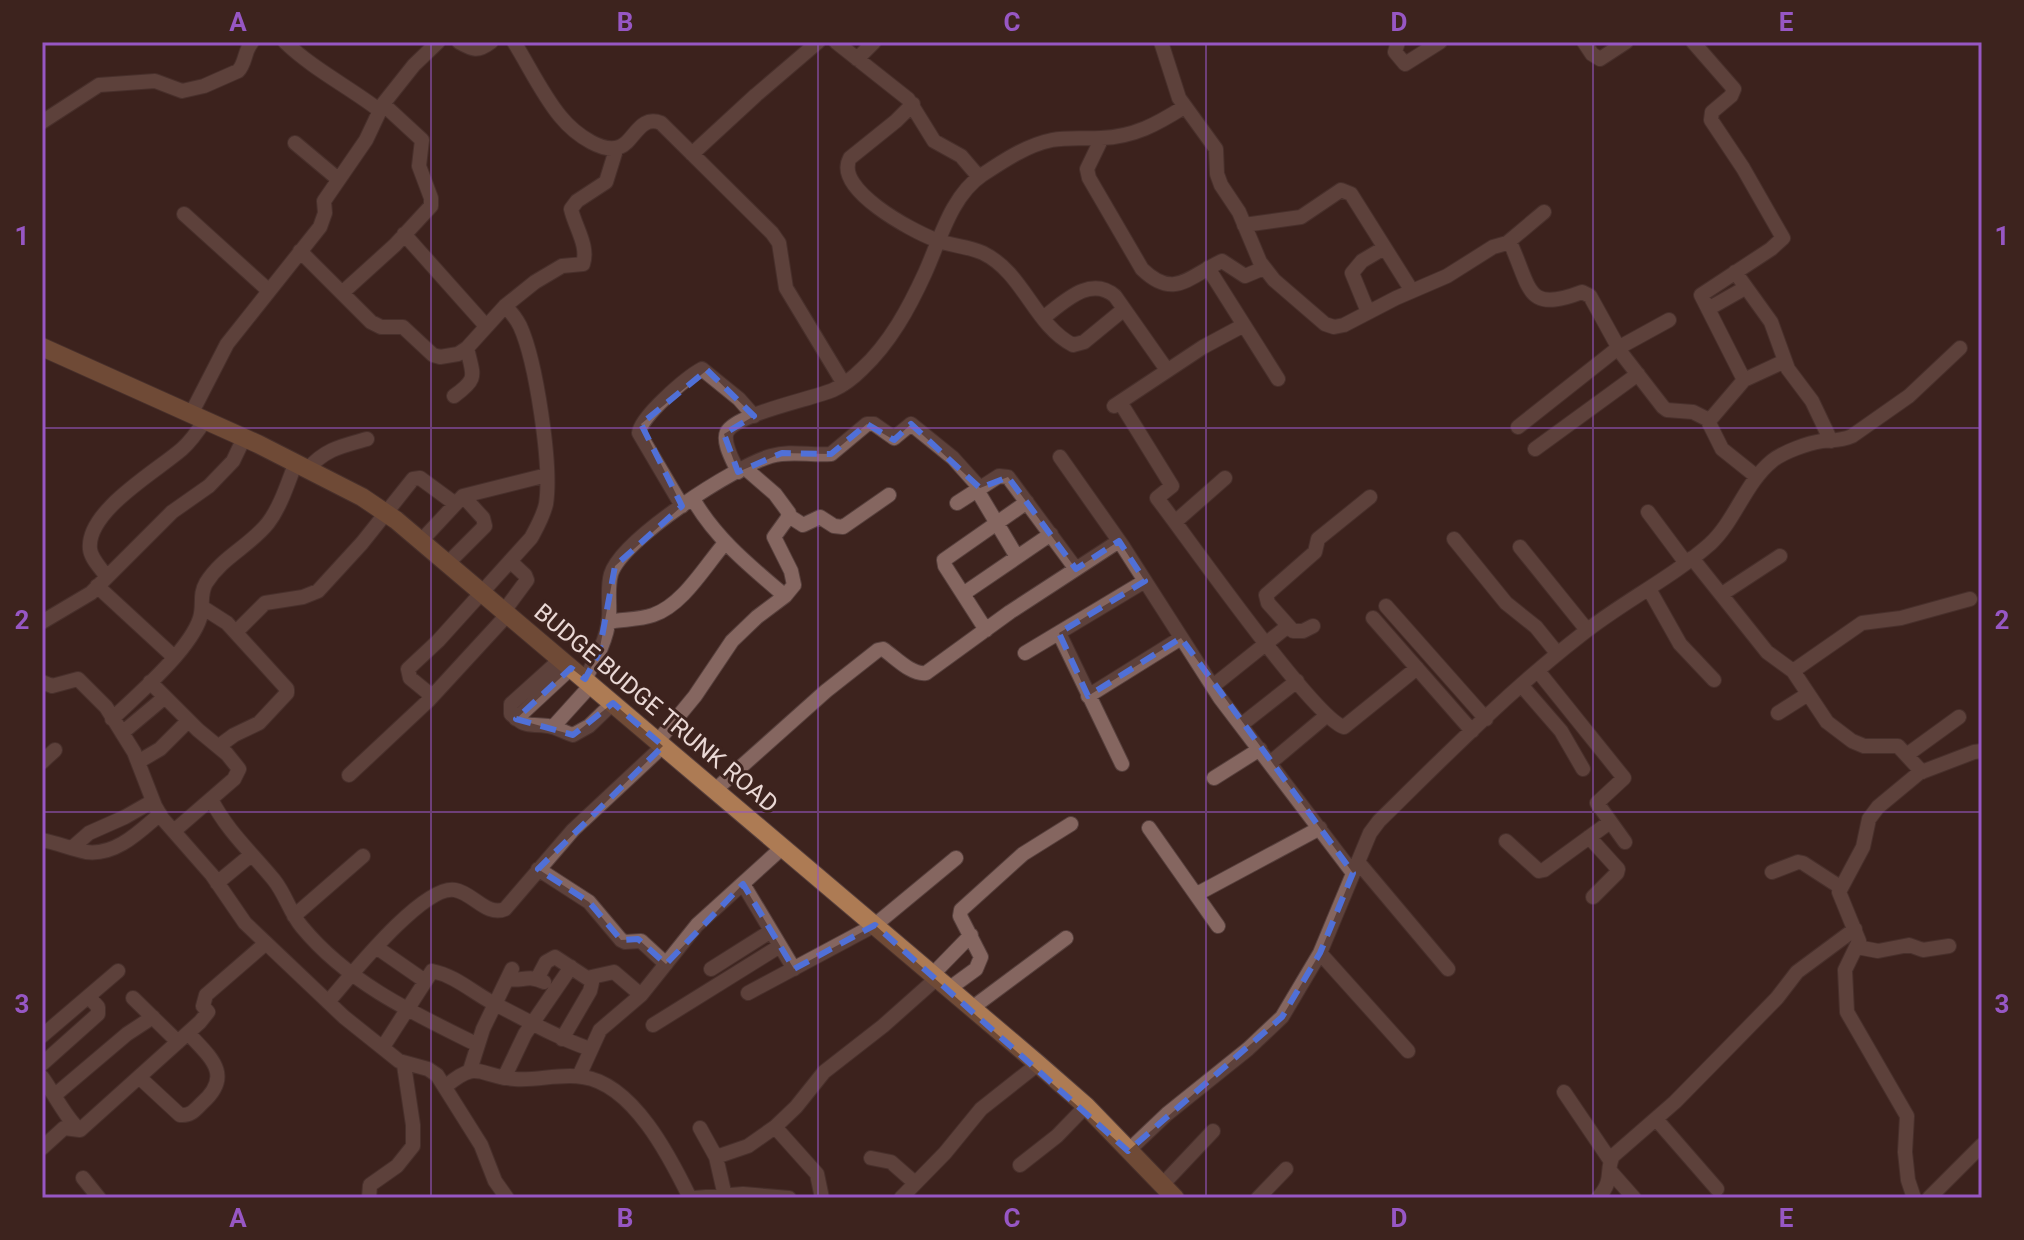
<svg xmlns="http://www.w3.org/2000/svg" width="2024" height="1240" font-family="Roboto,sans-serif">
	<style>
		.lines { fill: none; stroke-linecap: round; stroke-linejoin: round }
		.minor-casing { stroke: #57403d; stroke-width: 16 }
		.major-casing { stroke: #57403d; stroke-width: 20 }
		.minor { stroke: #856660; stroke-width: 14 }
		.major { stroke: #ad7b54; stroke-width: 18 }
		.marked { fill: none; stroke: #5070d7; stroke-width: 6; stroke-dasharray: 16 10; stroke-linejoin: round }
		.grid { fill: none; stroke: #9757c4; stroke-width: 2; stroke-opacity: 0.55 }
		.labels { text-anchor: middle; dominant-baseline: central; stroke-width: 6; stroke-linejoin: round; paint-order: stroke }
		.street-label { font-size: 24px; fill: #ead8d5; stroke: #3d231e }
		.neatline { fill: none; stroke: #9757c4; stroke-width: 3 }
		.grid-label { font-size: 26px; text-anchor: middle; font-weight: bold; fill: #9757c4 }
	</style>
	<rect width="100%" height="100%" fill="#3d231e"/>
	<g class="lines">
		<g class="minor-casing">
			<path id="minor" d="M285,42C313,69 349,87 379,110
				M459,42C473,50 478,52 491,42
				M514,42C529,66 542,94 560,116C573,132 608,161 627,142C637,132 644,116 661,123L772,233L779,243L786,288L844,384
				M836,42L908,99L934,141L961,156L979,177
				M1161,42L1179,98L1216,149L1217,174L1221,185L1239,212L1260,262L1274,280L1325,324L1334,327L1344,325L1396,298L1447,276L1493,247L1507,243L1512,247C1531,290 1527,313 1582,292L1590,296L1622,354L1663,407L1667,410L1693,412L1707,419L1722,449L1757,477
				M1398,42L1395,52L1405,64L1440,42
				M1584,42L1592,54L1600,59L1626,42
				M1693,42L1734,89L1731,96L1712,112L1711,120L1743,168L1783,238L1771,249L1701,295L1744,380L1709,421
				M857,59L874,42
				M913,104L896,121L850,158C833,189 912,231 936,240C951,246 968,246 983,253C1024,273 1034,325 1073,345L1084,342L1123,310
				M42,122L99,85L155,81L182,91L204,86L238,71C246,63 244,51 252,42
				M1102,138L1087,169L1089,178L1142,269C1174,300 1188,277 1222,261L1245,276L1264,268
				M295,143L338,179
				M692,154L756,95L818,42
				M184,214L268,290
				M1244,225L1301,217L1341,190L1351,194L1412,291
				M404,234L486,326
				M1507,243L1544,212
				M300,251L371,322L381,327H403L433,355L440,357L458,354L467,348L505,306L535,282L562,266L583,264C589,246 575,227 571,209L577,201L606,182L616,150
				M1208,268L1278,379
				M1735,272L1771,322L1788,369L1812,401L1831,441
				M342,293L395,245L431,206V198L419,166L422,140L383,104
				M1708,309L1745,288
				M1368,312L1352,273L1362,261L1384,248
				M1043,318C1064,302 1090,275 1115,296L1167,370
				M1744,380L1785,361
				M454,396C479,378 473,376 467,348
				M1120,402L1172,486L1157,498C1185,534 1314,719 1344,727L1417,668
				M1114,406L1203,347L1244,325
				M191,414L227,344L320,227L325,213L324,201L366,140L383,104L414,65L438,42
				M1518,427L1618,348L1669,320
				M1535,449L1638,374
				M1060,457L1122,545L1220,698L1353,873
				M308,469C325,449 342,446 367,439
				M738,472C734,462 722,443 727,432C736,414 812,399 833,390C844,385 854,377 862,369C890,343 909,308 925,273C940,240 951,196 982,175C1003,161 1027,145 1052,140C1068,137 1084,139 1101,138C1134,137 1157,124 1184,107
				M977,490L1017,557
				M693,499C716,539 750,566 785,596
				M957,503L999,476L1008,477L1076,569
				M682,506L639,433C640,417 687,377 702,369L739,399L754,416
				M1648,512L1686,563
				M789,516L803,525L820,517L834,526L843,527L889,495
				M1175,522L1225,478
				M1454,539L1506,603L1536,627L1557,653
				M421,541L463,496L547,475
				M1520,547L1587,630
				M1692,558L1767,652L1793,671L1827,722L1852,741L1864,746H1898L1922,772
				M448,563L485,526L483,518L463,496
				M106,576C101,568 91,559 90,549C86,511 157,471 182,449C191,441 198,431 205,420
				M97,586L174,657
				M1649,589L1680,644L1714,680
				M963,594L1051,534
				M1722,594L1780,556
				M1386,606L1486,719
				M202,607L227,623L287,689V693L259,723L234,735L219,746
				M504,611L527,580L525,575L510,561
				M1373,618L1472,731
				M42,622L91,593L172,512L209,486L233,461L244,438
				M608,622C622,619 639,620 653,615C683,605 705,566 725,543
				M1313,626L1303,631H1293L1268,603L1266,595L1315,552L1318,539L1370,497
				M986,630L945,566L944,560L1027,502
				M236,632L265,603L303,597L318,591L362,543L413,479L420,478L454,503
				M1059,633L1122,764
				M1025,653L1145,581
				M561,659L511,704V714C528,729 528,723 548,726C557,727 565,733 573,735L589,726L613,703
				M1538,671L1624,778L1597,803L1625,842
				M1793,671L1862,623L1901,618L1970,599
				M585,679C596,659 607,640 609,617C610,603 607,588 611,574C622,539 735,466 771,456C791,450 811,456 831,454L867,424H874L894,438L911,424L953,458L980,488
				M42,682L52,686L78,679L106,707L134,752L155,806L162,818L212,875L245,923L344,1017L399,1061L428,1069L437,1075L481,1145L495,1181L507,1198
				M150,682L198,730L227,754L239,769L234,779L174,831
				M1213,686L1288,626
				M1522,686L1561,731L1583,769
				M432,696L410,678L408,669L438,641L531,538C537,527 543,517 546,504C552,466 536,361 520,326C516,318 511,312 505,306
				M1088,696L1181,638
				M1778,713L1808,694
				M112,719C137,695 190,650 200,618C204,605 199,595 206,583C222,557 250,546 268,523C281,506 288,482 296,462
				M516,719L571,668
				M1241,725L1297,681
				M553,727L591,685
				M122,733L165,697
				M658,741L695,696L732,641L757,617L785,596L794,585L791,571L774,537L787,519L789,513L775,494L745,468
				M1908,754L1959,717
				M42,762L55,750
				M138,762L160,749L188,721
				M1270,763L1326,716
				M349,775L428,701L508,614
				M1214,778L1260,749
				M715,790L826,691L878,650L883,649C895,657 911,675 926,673L1010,612L1119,541
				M211,799C227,831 252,853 274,880C286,895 290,913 302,927C348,983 415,1014 478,1045
				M1149,828L1218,926
				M1589,837L1618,869L1617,873L1593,897
				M42,840C57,843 72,849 86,852C116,856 140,831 160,814
				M1506,841L1539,871L1544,870L1610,822
				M73,847L89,833L125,817L153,801
				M1358,862L1448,969
				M538,869L589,902L621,940L625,942L641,941L666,964
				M1772,872L1798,862L1803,863L1840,887
				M217,883L251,855
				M743,884L794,969
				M1197,894L1320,828
				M294,916L363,856
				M376,947L425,981
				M1857,947L1878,951L1909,945L1923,950L1949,946
				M1320,953L1408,1051
				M711,969L771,931
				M933,974L971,935
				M507,979C522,982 528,974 544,982
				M537,979L546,962L555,957L587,978L614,972L641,995
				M950,988L976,969L981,957L960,916L961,910L1023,854L1071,824
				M748,993L875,925L956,858
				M133,998L178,1042
				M328,1002C349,978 423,884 455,890C473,893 487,917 505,909L573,830L663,746
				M972,1008L1066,938
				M653,1025L780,946
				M42,1036L118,971
				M562,1039L590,991L593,978
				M383,1047L432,971C456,976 472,992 493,1003C525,1019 555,1037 590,1049
				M42,1064L98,1014V1007L89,997
				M470,1070L483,1029L512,969
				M579,1076L600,1030L641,995L697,925L783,847
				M42,1077C53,1092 67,1120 80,1130
				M139,1077L180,1115C191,1116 195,1110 202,1103C234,1075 210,1057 188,1033
				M504,1078L525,1034L571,967
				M446,1086C479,1058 479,1077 515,1079C537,1081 560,1073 583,1077C633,1084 670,1157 690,1198
				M1564,1092L1610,1160
				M55,1095L127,1034L153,1017
				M1656,1119L1717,1189
				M775,1127L817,1174L822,1198
				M700,1128L716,1157L725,1196
				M42,1148L64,1128L80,1130L200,1022L208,1012L203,1006L206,995L266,943
				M1128,1151L1167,1114L1248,1049L1282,1017L1320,953L1370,833L1379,821C1444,757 1509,691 1581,635C1622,602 1670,579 1710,544C1735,521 1745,483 1772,461C1783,452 1808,443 1822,441C1834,440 1841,441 1852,436L1909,396L1960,348
				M716,1157L748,1146L775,1127L796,1107L824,1072L883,1026L937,978
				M871,1158L891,1162L915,1183
				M1020,1165L1057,1136L1086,1106
				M1611,1172L1634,1198
				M83,1178L99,1198
				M1163,1184L1213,1131
				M369,1198L370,1185L397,1166L413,1146V1125L404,1065
				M694,1198L743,1194L789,1198
				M901,1198L945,1153L981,1109L1038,1064
				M1258,1198L1286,1169
				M1598,1198C1615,1179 1605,1171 1613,1156L1675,1102L1732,1044L1777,998L1797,972L1855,929
				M1914,1198L1908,1180L1905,1152L1907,1116L1847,1012L1845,970L1859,941L1839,892L1863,847L1869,819L1878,807L1919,773L1974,752L1982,751
				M1929,1198L1982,1145"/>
		</g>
		<g class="major-casing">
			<path id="major" d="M42,347L258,444L362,497L396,520L1038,1064L1086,1106L1175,1198"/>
		</g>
		<use href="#minor" class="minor"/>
		<use href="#major" class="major"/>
	</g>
	<path d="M0 0H2024V1240H0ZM707,370L754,416L724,434L738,472L782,453L831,454L867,424L894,440L911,424L980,488L1008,477L1076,569L1119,541L1145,581L1059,633L1088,696L1181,638L1353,873L1320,953L1282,1017L1128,1151L875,925L794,969L743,884L666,964L638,939L621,940L589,902L538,869L663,746L613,703L573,735L516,719L571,668L585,679L599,653L615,566L682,506L641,424Z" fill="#3d231e" fill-opacity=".55" fill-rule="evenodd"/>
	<path class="marked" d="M707,370L754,416L724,434L738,472L782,453L831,454L867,424L894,440L911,424L980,488L1008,477L1076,569L1119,541L1145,581L1059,633L1088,696L1181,638L1353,873L1320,953L1282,1017L1128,1151L875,925L794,969L743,884L666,964L638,939L621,940L589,902L538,869L663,746L613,703L573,735L516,719L571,668L585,679L599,653L615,566L682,506L641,424Z"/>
	<path class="grid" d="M431,42V1198M818,42V1198M1206,42V1198M1593,42V1198M42,428H1982M42,812H1982"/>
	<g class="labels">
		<g class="street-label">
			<text transform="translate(656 708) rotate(40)">BUDGE BUDGE TRUNK ROAD</text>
		</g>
	</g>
	<rect width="2024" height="1240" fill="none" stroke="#3d231e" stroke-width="88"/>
	<rect x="44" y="44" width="1936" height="1152" class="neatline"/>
	<g class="grid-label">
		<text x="238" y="31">A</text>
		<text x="625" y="31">B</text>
		<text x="1012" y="31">C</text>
		<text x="1399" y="31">D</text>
		<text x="1786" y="31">E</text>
		<text x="22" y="245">1</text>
		<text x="2002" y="245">1</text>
		<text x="22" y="629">2</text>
		<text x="2002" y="629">2</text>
		<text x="22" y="1013">3</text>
		<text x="2002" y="1013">3</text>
		<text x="238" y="1227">A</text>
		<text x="625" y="1227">B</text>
		<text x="1012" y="1227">C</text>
		<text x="1399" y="1227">D</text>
		<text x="1786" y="1227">E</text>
	</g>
</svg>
